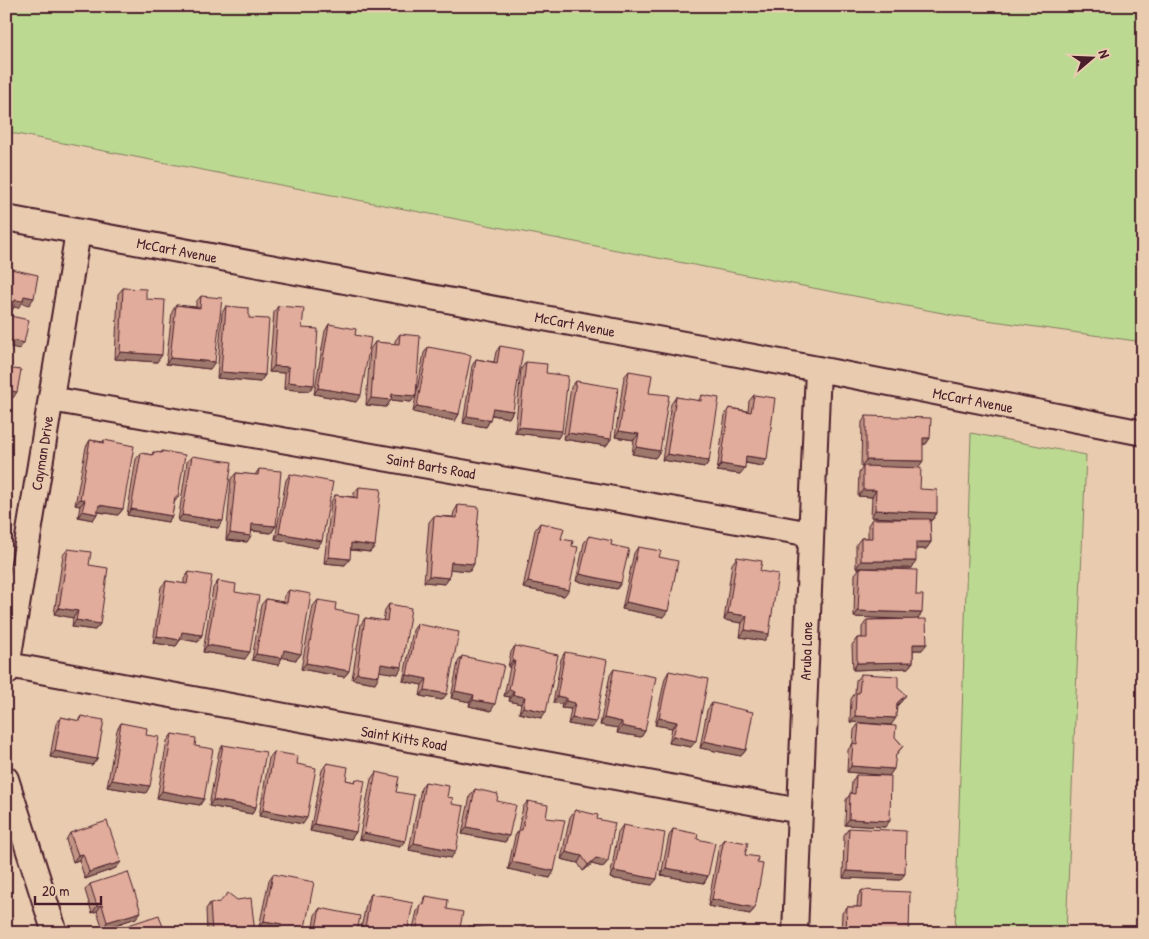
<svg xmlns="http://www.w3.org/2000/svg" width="1149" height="939" font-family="'Patrick Hand',sans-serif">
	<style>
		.green { fill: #bcd991; stroke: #837c5e }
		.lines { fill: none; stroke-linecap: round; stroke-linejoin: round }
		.minor-casing { stroke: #4a1f2b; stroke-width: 28 }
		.minor { stroke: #e9ccb0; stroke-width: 24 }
		.wall { fill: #c29485; stroke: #4a1f2b }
		.shaded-wall { fill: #9e786c; stroke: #4a1f2b }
		.building { fill: #e1ac9b; stroke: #4a1f2b }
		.labels { text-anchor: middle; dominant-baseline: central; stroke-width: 4; stroke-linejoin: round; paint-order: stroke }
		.street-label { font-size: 15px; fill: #4a1f2b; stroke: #e9ccb0 }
	</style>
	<rect width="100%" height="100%" fill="#e9ccb0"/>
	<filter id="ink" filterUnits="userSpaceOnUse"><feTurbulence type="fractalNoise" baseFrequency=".02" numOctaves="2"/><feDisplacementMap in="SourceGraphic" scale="10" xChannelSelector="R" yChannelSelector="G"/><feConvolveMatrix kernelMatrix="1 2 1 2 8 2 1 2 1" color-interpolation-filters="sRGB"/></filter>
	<g filter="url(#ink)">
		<path class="green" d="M6,6H1143V342L958,316L6,132Z
			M971,433L1086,455L1066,933H955Z"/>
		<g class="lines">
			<g class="minor-casing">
				<path id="minor" d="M6,218L818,369L1143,433
					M51,399L811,534
					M8,665L800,811
					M6,673L78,232
					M6,779L55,933
					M795,933L818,369"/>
			</g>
			<use href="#minor" class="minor"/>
		</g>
		<path class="wall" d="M123,288L146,299L157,362L115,359L118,294Z
			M201,296L210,369L166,364L172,312L176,305L196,307V302Z
			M226,306L249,318L265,375L260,382L217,378L222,313Z
			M278,306L309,391L284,389L285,373L269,372L274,312Z
			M329,324L355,335L356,402L314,394L325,331Z
			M400,334L411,402L391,400L386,407L366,405L370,349L375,342L395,344V341Z
			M500,346L513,411L509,418L491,415L490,420L486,427L463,423L472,366L476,359L494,362L496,352Z
			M428,347L459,414L455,421L413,412L424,353Z
			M526,362L546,373L558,438L515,433L521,369Z
			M629,371L649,393L660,451L655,458L632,454L634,440L615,437L624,377Z
			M576,381L611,439L606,446L563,439L571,387Z
			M702,395L709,461L705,467L662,460L671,404L676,397L698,401Z
			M754,395L767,459L762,466L745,463L740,474L717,471L725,415L729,408L748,411L749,401Z
			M866,416L930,438L926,444H923L918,468L887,467L920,489L937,513L932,520H930L931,542L926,549H916L912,568H856V545L861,538H868V525L872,519H915L871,517L872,497L858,496L859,473L863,467H861L862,422Z
			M90,440L103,442L104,440L123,509L118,515L98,512L93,520L78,517L80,506L75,505L86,447Z
			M162,451L178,497L174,503L172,516L168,522L127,515L136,459L141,453L152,455L153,452L161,453Z
			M192,456L218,528L178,521L187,462Z
			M259,469L276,526L271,533L252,531L247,542L226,540L231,479L236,473L255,475Z
			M290,474L317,548L275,539L286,480Z
			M359,487L375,546L370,552L350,550L345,565L324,563L331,502L335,495L354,497V493Z
			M458,505L470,571L450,569L449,578L445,584L424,582L429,522L434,516L453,517L454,512Z
			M540,523L572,546L564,596L523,588L535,530Z
			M589,536L611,545L617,589L576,581L584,543Z
			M638,547L659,557L663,617L622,609L634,553Z
			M68,549L89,565L100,624L95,630L72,627L73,618L54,614L63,555Z
			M737,557L760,571L769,634L764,641L740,637L742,623L724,620L732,564Z
			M860,568L916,595L918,619L922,650H913V662L908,668L853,670L852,645L857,638H862V627L867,620L906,619L854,617L855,574Z
			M189,572L202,635L198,642L181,639L176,646L153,643L161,587L166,581L184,584V579Z
			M218,581L235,592L245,659L203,652L213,588Z
			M289,590L301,654L296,660L282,657L278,665L252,660L261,605L266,599L283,602L284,596Z
			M318,600L335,610L349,671L344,677L301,669L313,606Z
			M389,604L398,674L380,671L375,683L352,679L361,624L365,618L383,621L385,610Z
			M417,624L442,700L420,696L422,685L403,681L413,630Z
			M515,646L541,718L519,713L521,704L509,701L510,697L504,696L510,667H508L511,652Z
			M565,652L596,722L592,728L568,724L571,709L561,708L562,704L553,703L561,659Z
			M462,656L491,711L469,706L470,702L451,698L458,662Z
			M614,669L645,731L641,737L617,733L618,728L600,725L610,675Z
			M669,671L691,747L669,743L672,728L655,725L665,678Z
			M861,674L901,702L897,706L891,725L850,722L851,699L855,693L856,680Z
			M712,703L746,750L741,756L700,748L707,710Z
			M81,716L97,759L92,765L50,757L56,724L61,717L78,721Z
			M121,723L146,735V793L107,787L117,730Z
			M859,723L895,737L903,746L895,756L889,776L847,772L848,750L853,743L854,730Z
			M172,734L195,746L200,805L157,798L167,741Z
			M223,745L256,807L252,814L209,806L219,751Z
			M274,752L297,764L303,824L259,816L269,758Z
			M327,763L346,780L354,782L356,779V832L351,839L310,831L322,770Z
			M376,772L396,792L400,847L359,839L371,779Z
			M856,775L885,827L845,825L846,800L851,793L852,782Z
			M425,782L452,804L451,858L409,850L421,788Z
			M475,789L497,801L509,836L505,842L462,834L470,796Z
			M528,801L546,818L550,878L508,869L515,836L518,831L523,807Z
			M575,810L597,819L608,861L603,867L592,864L583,871L578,863L561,859L570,817Z
			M623,825L652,885L610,878L618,832Z
			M849,828L900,880L843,878L844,835Z
			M673,829L697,839L708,876L704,883L661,875L669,836Z
			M70,833L116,868L85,879L79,860L73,862L66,840Z
			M724,839L745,855L757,863L755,908L750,914L708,906L719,845Z
			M273,874L304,933H277V931L259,927L269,880Z
			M90,884L136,918L103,929L97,911L92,913L85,890Z
			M862,890L909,933H841L842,913L847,907H857L858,896Z
			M371,894L393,899L407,933H360L367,900Z
			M426,896L447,909L459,933H412L417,911Z
			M210,903L255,933H207L206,909Z
			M320,908L357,933H312L315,915Z
			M469,926L508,933H464Z"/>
		<path class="shaded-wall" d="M24,296L34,298L29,305L22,303L18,308L10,306L15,300Z
			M6,308L13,309L8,316H6Z
			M12,340L24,343L19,349L7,346Z
			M120,352L162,355L157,362L115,359Z
			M170,358L215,362L210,369L166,364Z
			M274,366L289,367L285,373L269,372Z
			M221,372L265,375L260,382L217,378Z
			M288,382L314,385L309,391L284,389Z
			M318,388L361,395L356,402L314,394Z
			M6,390L17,392L13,398L6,397Z
			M392,394L416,396L411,402L391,400L386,407L366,405L371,398Z
			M417,406L459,414L455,421L413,412Z
			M493,408L513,411L509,418L488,414Z
			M467,416L490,420L486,427L463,423Z
			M519,427L562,431L558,438L515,433Z
			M619,431L639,434L634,440L615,437Z
			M568,433L611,439L606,446L563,439Z
			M923,438H930L926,444H918Z
			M636,447L660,451L655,458L632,454Z
			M667,454L709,461L705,467L662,460Z
			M746,456L767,459L762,466L742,462Z
			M866,460L923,461L918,468L861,467Z
			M721,464L745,468L740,474L717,471Z
			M863,490H876L872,497L858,496Z
			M80,499L85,500L80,506L75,505Z
			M99,505L123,509L118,515L94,511Z
			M131,509L172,516L168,522L127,515Z
			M875,510L937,513L932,520L871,517Z
			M82,511L97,514L93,520L78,517Z
			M182,515L223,521L218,528L178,521Z
			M252,524L276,526L271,533L248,530Z
			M230,533L251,536L247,542L226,540Z
			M279,533L322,541L317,548L275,539Z
			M916,542H931L926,549H912Z
			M351,543L375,546L370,552L347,549Z
			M329,557L350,559L345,565L324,563Z
			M861,561H916L912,568H856Z
			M451,562L474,564L470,571L446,569Z
			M580,574L621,583L617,589L576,581Z
			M429,576L449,578L445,584L424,582Z
			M528,582L569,590L564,596L523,588Z
			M626,602L668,611L663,617L622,609Z
			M59,608L78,611L73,618L54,614Z
			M858,611L922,613L917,620L854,617Z
			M728,613L747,616L742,623L724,620Z
			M76,620L100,624L95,630L72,627Z
			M745,630L769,634L764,641L740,637Z
			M182,632L202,635L198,642L177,638Z
			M157,636L180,640L176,646L153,643Z
			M913,644H927L922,650H908Z
			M207,645L250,652L245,659L203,652Z
			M284,650L301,654L296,660L279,657Z
			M256,654L282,658L278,665L252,660Z
			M512,661H515L510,667H508Z
			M913,662L908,668L853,670L857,663Z
			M306,663L349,671L344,677L301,669Z
			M381,664L402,667L398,674L377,671Z
			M357,673L379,676L375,683L352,679Z
			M407,675L427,679L422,685L403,681Z
			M509,689L514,691L510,697L504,696Z
			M425,690L447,694L442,700L420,696Z
			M455,691L474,695L470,702L451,698Z
			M513,695L525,697L521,704L509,701Z
			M906,695L901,702L893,709L897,703Z
			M557,696L566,698L562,704L553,703Z
			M473,700L495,704L491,711L469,706Z
			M566,701L575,703L571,709L561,708Z
			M523,707L546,712L541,718L519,713Z
			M855,716L896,718L891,725L850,722Z
			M572,718L596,722L592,728L568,724Z
			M604,718L622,722L618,728L600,725Z
			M659,718L677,722L672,728L655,725Z
			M622,726L645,731L641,737L617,733Z
			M673,736L696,741L691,747L669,743Z
			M704,741L746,750L741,756L700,748Z
			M55,751L97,759L92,765L50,757Z
			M851,766L894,769L889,776L847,772Z
			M112,780L150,786L146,793L107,787Z
			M162,791L204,799L200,805L157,798Z
			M213,800L256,807L252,814L209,806Z
			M263,810L307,818L303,824L259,816Z
			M849,819L890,821L885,827L845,825Z
			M314,824L356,832L351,839L310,831Z
			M467,827L509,836L505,842L462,834Z
			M364,833L405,841L400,847L359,839Z
			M414,843L456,851L451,858L409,850Z
			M566,852L582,856L578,863L561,859Z
			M83,854L79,860L73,862L78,855Z
			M596,858L608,861L603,867L592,864L583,871L588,865Z
			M121,862L116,868L85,879L89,872Z
			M512,862L554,871L550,878L508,869Z
			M666,868L708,876L704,883L661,875Z
			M614,871L657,879L652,885L610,878Z
			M847,871L905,874L900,880L843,878Z
			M712,899L755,908L750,914L708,906Z
			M102,905L97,911L92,913L97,906Z
			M141,912L136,918L103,929L107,922Z
			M264,921L282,924L277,931L259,927Z"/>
		<path class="building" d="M6,268L38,275L34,298L24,296L23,301L15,300L13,309L6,308Z
			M123,288L146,289V299L165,300L162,355L120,352Z
			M201,296L222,298L215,362L170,358L176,305L200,308Z
			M226,306L249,308V318L269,319L265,375L221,372Z
			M278,306L304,308L302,328L318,329L314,385L288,382L289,367L274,366Z
			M6,315L29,320L24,343L12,340L7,359H6Z
			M329,324L356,329L355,335L371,338L361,395L318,388Z
			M400,334L420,336L416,396L392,394L391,400L371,398L375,342L399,344Z
			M500,346L523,350L513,411L493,408L490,420L467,416L476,359L497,363Z
			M428,347L471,355L459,414L417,406Z
			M526,362L547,364L546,373L568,376L562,431L519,427Z
			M6,368L21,370L17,392L6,390Z
			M629,371L652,375L649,393L669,395L660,451L636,447L639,434L619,431Z
			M576,381L618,388L611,439L568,433Z
			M702,395L719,398L709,461L667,454L676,397L701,401Z
			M754,395L775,398L767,459L746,456L745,468L721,464L729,408L751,412Z
			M6,414H10L8,439H6Z
			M866,416L931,418L930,438H923V461L866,460Z
			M90,440L104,443V440L134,446L123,509L99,505L97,514L82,511L85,500L80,499Z
			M162,451L185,455L178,497H175L172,516L131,509L141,453L153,455V452L162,453Z
			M192,456L232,462L223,521L182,515Z
			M863,466L921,468L920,489L937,490V513L875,510L876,490H863Z
			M259,469L281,471L276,526L252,524L251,536L230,533L236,473L258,475Z
			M290,474L333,482L322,541L279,533Z
			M359,487L381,489L375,546L351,543L350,559L329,557L335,495L358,498Z
			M458,505L479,507L474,564L451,562L449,578L429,576L434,516L457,518Z
			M872,519H930L931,542H916V561H861V538H872Z
			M540,523L564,528L561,539L573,541L572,546L578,547L569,590L528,582Z
			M589,536L612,541L611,545L629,549L621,583L580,574Z
			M638,547L661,551L659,557L678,561L668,611L626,602Z
			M68,549L91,552L89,565L108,568L100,624L76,620L78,611L59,608Z
			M737,557L762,561L760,571L778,574L769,634L745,630L747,616L728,613Z
			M860,568L917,570L916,595H923L922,613L858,611Z
			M189,572L212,576L202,635L182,632L180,640L157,636L166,581L187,584Z
			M218,581L236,584L235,592L259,596L250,652L207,645Z
			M289,590L311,594L301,654L284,650L282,658L256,654L266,599L287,603Z
			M318,600L336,603L335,610L359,615L349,671L306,663Z
			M389,604L411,608L402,667L381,664L379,676L357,673L365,618L387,621Z
			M926,619L927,644H913V662L857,663V638H867V620Z
			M417,624L459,632L447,694L425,690L427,679L407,675Z
			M515,646L558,655L546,712L523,707L525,697L513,695L514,691L509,689L515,661H512Z
			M565,652L607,660L596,722L572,718L575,703L566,701V698L557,696Z
			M462,656L504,665L495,704L473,700L474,695L455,691Z
			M614,669L656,677L645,731L622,726V722L604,718Z
			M669,671L708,679L696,741L673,736L677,722L659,718Z
			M861,674L898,676V688L906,695L897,703L896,718L855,716L856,693H859Z
			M712,703L753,712L746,750L704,741Z
			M81,716L104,720L97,759L55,751L61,717L80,721Z
			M121,723L147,728L146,735L159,737L150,786L112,780Z
			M859,723L896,726L895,737L903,746L896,754L894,769L851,766L853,743L857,744Z
			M172,734L196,738L195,746L213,749L204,799L162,791Z
			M223,745L266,752L256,807L213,800Z
			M274,752L298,756L297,764L316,768L307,818L263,810Z
			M327,763L348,767L346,780L355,782L356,779L365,781L356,832L314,824Z
			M376,772L399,777L396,792L414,795L405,841L364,833Z
			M856,775L891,776L890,821L849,819L850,793L855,794Z
			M425,782L449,786L447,797L453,798L452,804L464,806L456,851L414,843Z
			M475,789L498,794L497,801L516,805L509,836L467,827Z
			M528,801L548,805L546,818L565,820L554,871L512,862L519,830H522Z
			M575,810L598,815L597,819L615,823L608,861L596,858L588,865L582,856L566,852Z
			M107,821L121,862L89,872L83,854L78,855L70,833Z
			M623,825L665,833L657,879L614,871Z
			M849,828L906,831L905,874L847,871Z
			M673,829L698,834L697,839L715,843L708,876L666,868Z
			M724,839L748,843L745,855L758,857L757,863L763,864L755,908L712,899Z
			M128,872L141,912L107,922L102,905L97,906L90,884Z
			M273,874L314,882L304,933H280L282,924L264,921Z
			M862,890L910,892L909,933L846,932L847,907H861Z
			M228,893L237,900L251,898L255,933H212L210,903L220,902Z
			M371,894L393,897V899L413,903L407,933H364Z
			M426,896L448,900L447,909L463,912L459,933H416L421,904L424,905Z
			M320,908L360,916L357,933H315Z
			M159,915L165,933H107V932Z
			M469,926L508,933H468Z
			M522,927L554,933H521Z"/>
	</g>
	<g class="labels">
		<g class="street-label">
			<text transform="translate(177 250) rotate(11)">McCart Avenue</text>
			<text transform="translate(575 324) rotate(11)">McCart Avenue</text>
			<text transform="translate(973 400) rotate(11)">McCart Avenue</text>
			<text transform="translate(42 453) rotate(-81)">Cayman Drive</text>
			<text transform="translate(431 466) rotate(10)">Saint Barts Road</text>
			<text transform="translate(806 651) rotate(-88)">Aruba Lane</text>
			<text transform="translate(404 738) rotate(10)">Saint Kitts Road</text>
		</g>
	</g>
	<rect width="1149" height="939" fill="none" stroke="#e9ccb0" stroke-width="25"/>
	<rect x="12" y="12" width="1124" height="914" fill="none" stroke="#4a1f2b" stroke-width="2" filter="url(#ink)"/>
	<g transform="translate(1092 58) rotate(71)" stroke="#e9ccb0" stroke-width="4" paint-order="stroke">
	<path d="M0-4L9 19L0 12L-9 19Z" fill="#4a1f2b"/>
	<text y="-8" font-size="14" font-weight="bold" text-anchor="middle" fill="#4a1f2b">N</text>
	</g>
	<path d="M35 896v8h66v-8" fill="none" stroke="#4a1f2b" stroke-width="2.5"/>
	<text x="42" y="896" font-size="15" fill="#4a1f2b" stroke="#e9ccb0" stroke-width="4" paint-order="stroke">20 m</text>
</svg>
